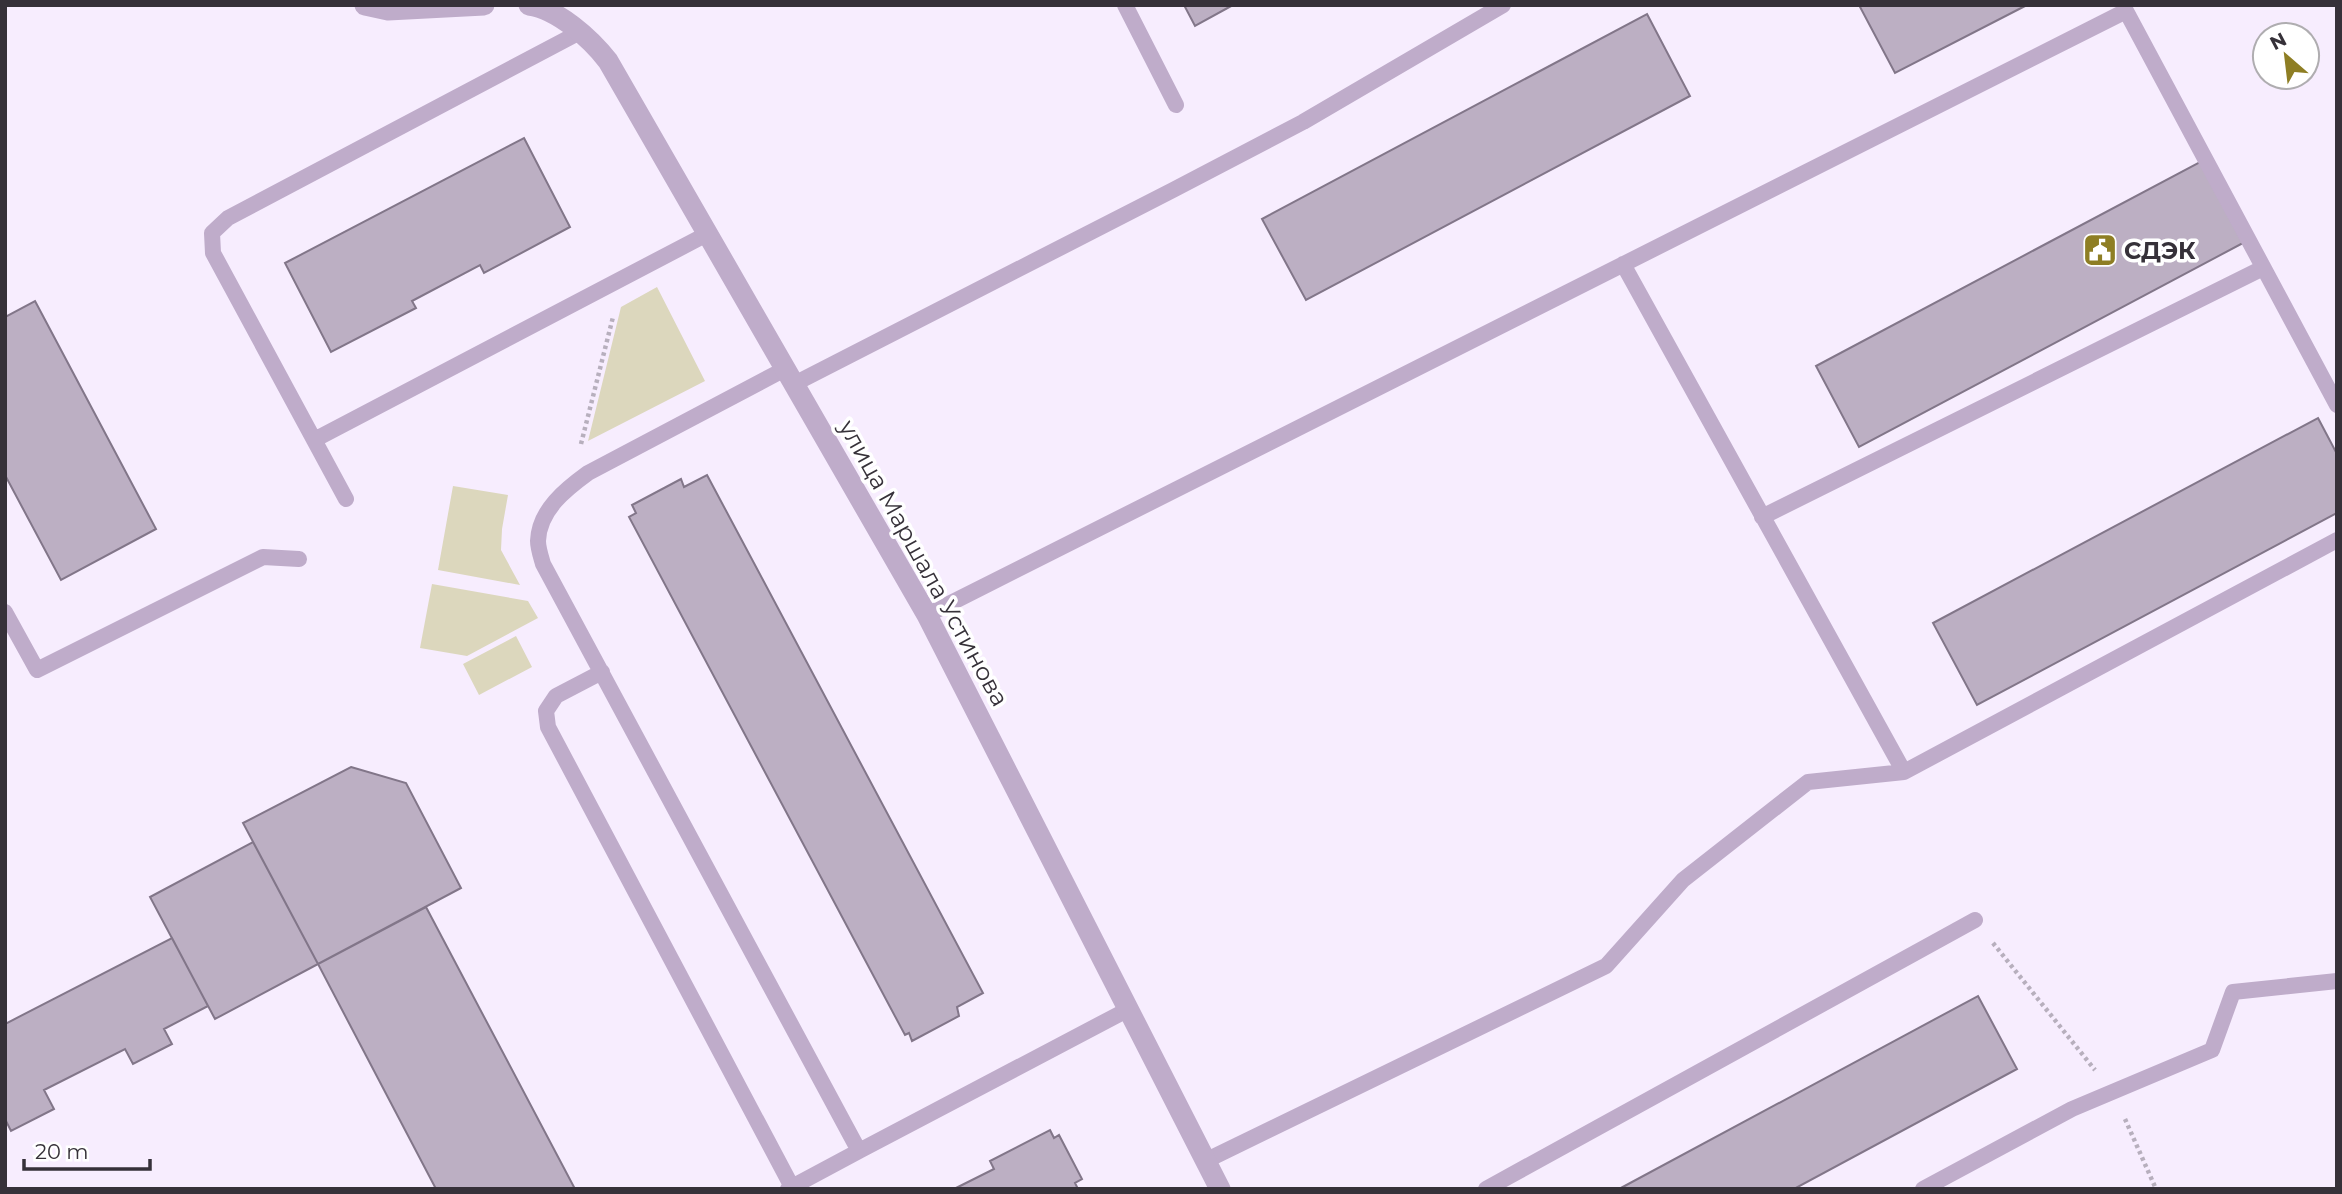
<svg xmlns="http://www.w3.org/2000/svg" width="2342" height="1194" font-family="Montserrat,sans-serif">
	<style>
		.green { fill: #dcd7bd }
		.building { fill: #bcafc3; stroke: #827689; stroke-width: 2 }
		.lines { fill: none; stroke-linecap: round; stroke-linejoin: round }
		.path { stroke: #b7afbd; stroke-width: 4.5; stroke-dasharray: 3.5 3.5; stroke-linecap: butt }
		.lane { stroke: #bfacca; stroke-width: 16 }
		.street { stroke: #bfacca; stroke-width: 21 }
		.labels { text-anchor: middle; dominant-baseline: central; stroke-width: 7; stroke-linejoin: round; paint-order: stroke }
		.poi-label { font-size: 24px; font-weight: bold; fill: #363139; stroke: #fff; text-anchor: start }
		.street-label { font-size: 24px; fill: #363139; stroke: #fff }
	</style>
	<rect width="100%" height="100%" fill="#f7edfe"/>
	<path class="green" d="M657,287L705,381L588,441L621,307Z
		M453,486L508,495L502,529L501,550L520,585L438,570Z
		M432,584L528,601L538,618L467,656L420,648Z
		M516,636L532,667L479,695L463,664Z"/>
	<path class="building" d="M1184,5H1233L1195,26Z
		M1859,5H2027L1895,73Z
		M1647,14L1690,96L1306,300L1262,219Z
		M524,138L570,227L484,273L480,265L412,301L416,308L331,352L285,263Z
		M2200,162L2243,243L1859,447L1816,366Z
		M35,301L156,529L61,580L5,475V317Z
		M2318,418L2337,454V513L1977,705L1933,623Z
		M707,475L983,993L957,1007L959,1016L912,1041L909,1033L905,1035L629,517L636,513L632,505L681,479L684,487Z
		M351,767L406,783L461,888L318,964L243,823Z
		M253,842L318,964L215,1019L150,897Z
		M426,907L575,1189H436L318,964Z
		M172,938L208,1006L164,1029L172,1044L133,1064L125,1049L44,1090L54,1109L11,1131L5,1119V1024Z
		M1978,996L2017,1069L1794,1189H1619Z
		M1050,1130L1054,1138L1059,1135L1082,1179L1075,1183L1078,1189H954L994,1169L990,1161Z"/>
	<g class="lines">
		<path class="path" d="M581,444L613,317
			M1993,943L2095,1070
			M2125,1119L2156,1189"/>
		<path class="lane" d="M1125,5L1176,105
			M1623,264L1904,772
			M785,369L588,473C566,489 539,510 538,541C538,548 541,557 543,564L859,1151L788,1189
			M794,384L1173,190L1303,122L1503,5
			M314,440L707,234
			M346,499L213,253L212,233L228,218L580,32
			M1762,517L2263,268
			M5,612L37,670L263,557L299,559
			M927,615L2126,11L2337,405
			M602,672L556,696L546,711L548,727L792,1187
			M859,1151L1129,1009
			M1205,1161L1606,966L1683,880L1808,782L1904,772L2337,540
			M1486,1189L1975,920
			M1923,1189L2072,1109L2212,1050L2233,992L2337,981"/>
		<path class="street" d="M365,5L388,10L484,5
			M529,5C558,9 591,39 608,61L927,615L1220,1189"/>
	</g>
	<defs>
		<g id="civic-square" transform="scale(1.75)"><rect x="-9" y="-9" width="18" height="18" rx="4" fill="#8e7e24" stroke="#fff"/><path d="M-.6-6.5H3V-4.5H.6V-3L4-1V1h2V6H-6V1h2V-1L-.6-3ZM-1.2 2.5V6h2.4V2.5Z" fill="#fff"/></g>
	</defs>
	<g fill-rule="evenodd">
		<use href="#civic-square" x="2100" y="250"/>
	</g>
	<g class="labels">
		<g class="poi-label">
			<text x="2124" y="250">СДЭК</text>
		</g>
		<g class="street-label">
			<text transform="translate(924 563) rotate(61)">улица Маршала Устинова</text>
		</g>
	</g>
	<rect width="2342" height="1194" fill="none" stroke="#363139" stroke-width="14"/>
	<g transform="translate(2286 56) rotate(332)"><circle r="33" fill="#ffffff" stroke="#afadb0" stroke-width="2"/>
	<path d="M0-5L12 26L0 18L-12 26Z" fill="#8e7e24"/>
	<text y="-10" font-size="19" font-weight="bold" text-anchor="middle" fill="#363139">N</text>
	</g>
	<path d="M24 1159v10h126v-10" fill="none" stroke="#363139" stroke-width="3.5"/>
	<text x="35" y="1159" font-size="21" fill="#363139" stroke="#ffffff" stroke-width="5" paint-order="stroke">20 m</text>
</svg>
